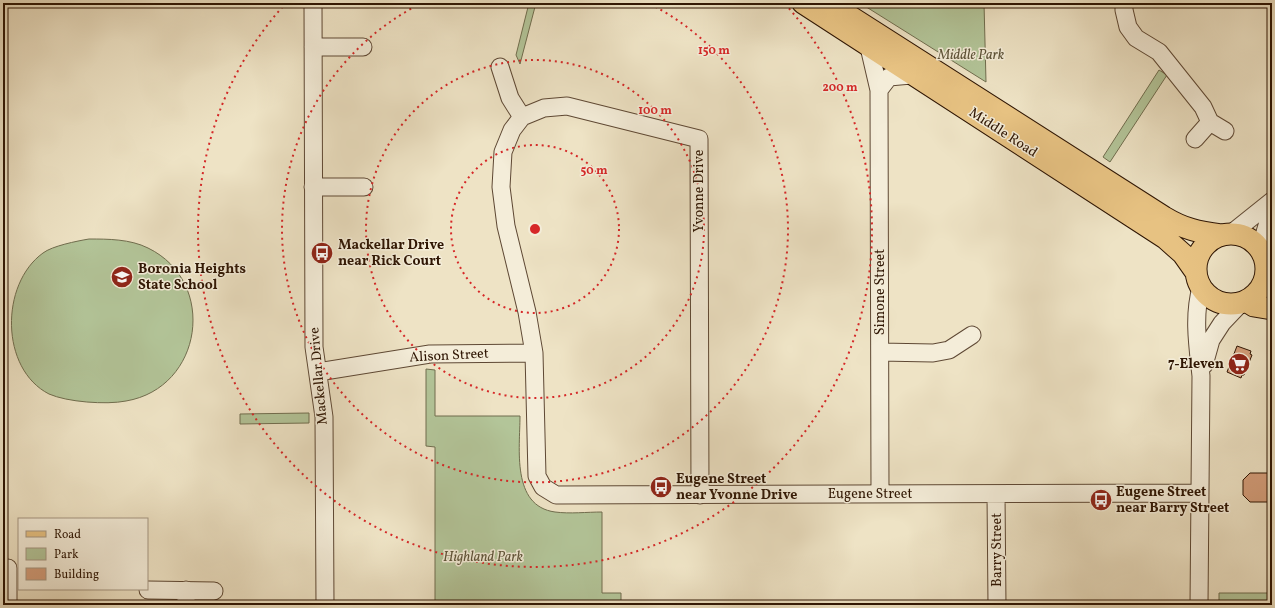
<svg xmlns="http://www.w3.org/2000/svg" width="1275" height="608" font-family="Vollkorn,serif">
	<style>
		.green { fill: #b3c599; stroke: #706d4e }
		.building { fill: #d49e7b; stroke: #2e1503 }
		.lines { fill: none; stroke-linecap: round; stroke-linejoin: round }
		.minor-casing { stroke: #5e4834; stroke-width: 19 }
		.major-casing { stroke: #2e1503; stroke-width: 23 }
		.minor { stroke: #f4edd9; stroke-width: 17 }
		.major { stroke: #e7c282; stroke-width: 21 }
		.ring { fill: none; stroke: #d62828; stroke-width: 2; stroke-dasharray: 2 4 }
		.labels { text-anchor: middle; dominant-baseline: central; stroke-width: 3; stroke-linejoin: round; paint-order: stroke }
		.park-label { font-size: 14px; font-style: italic; fill: #5d5338; stroke: #f4edd9 }
		.street-label { font-size: 14px; fill: #2e1503; stroke: #f4edd9 }
		.poi-label { font-size: 14px; font-weight: bold; fill: #2e1503; stroke: #f4edd9; text-anchor: start }
		.centre { fill: #d62828; stroke: #f4edd9; stroke-width: 2 }
		.ring-label { font-size: 12px; text-anchor: middle; font-weight: bold; fill: #d62828; stroke: #f4edd9; stroke-width: 3; stroke-linejoin: round; paint-order: stroke }
	</style>
	<rect width="100%" height="100%" fill="#eee3c5"/>
	<filter id="stains"><feTurbulence type="fractalNoise" baseFrequency=".005" numOctaves="4"/><feColorMatrix values="0 0 0 0 .2 0 0 0 0 .09 0 0 0 0 .02 0 0 0 .5 -.17"/></filter>
	<radialGradient id="worn" r=".72"><stop offset=".6" stop-color="#630" stop-opacity="0"/><stop offset="1" stop-color="#630" stop-opacity=".3"/></radialGradient>
	<path class="green" d="M529,3H536L520,64L516,55Z
		M860,3H984L986,82Z
		M1159,70L1167,75L1110,162L1103,157Z
		M89,239C108,239 130,239 148,248C218,282 203,388 126,401C106,405 67,402 49,394C0,369 0,284 43,253C52,246 77,241 89,239Z
		M426,369L435,370V416H520C520,448 511,506 555,512C570,514 587,512 602,512V593H621V605H435V447L426,446Z
		M309,413V423L240,424V414Z
		M1219,593H1272V605H1219Z"/>
	<path class="building" d="M1237,346L1251,351L1250,354L1252,355L1244,375H1242L1241,378L1227,372Z
		M1250,473H1272V502H1250L1243,495V480Z"/>
	<g class="lines">
		<g class="minor-casing">
			<path id="minor" d="M313,3L314,347L324,417L325,605
				M1124,3V10L1128,27L1136,38L1159,52L1203,107L1210,122L1225,131
				M313,47H363
				M869,47L879,90L880,494
				M500,67L510,98L522,117
				M879,90L889,77L911,75
				M1195,139L1210,122
				M313,187H364
				M1232,233L1272,201
				M1260,249L1272,209
				M880,352L933,353L949,350L972,335
				M1204,365L1211,340L1222,323L1241,303
				M318,372L430,354L534,353
				M996,494L997,605
				M700,495L699,139L567,106L544,108L522,117L512,130L503,152L501,187L506,226L527,312L534,353L537,476L543,487L556,495L1200,493
				M8,568V605
				M148,590L214,591
				M186,590V605
				M1199,605L1201,376C1198,348 1193,316 1201,288"/>
		</g>
		<g class="major-casing">
			<path id="major" d="M803,3L1165,238L1183,254L1195,271
				M829,3L1164,217C1184,229 1198,232 1221,235
				M1196 269a35 35 0 1 1 70 0a35 35 0 1 1-70 0Z
				M1246,301L1254,306L1272,309"/>
		</g>
		<use href="#minor" class="minor"/>
		<use href="#major" class="major"/>
	</g>
	<g class="ring">
		<circle cx="535" cy="229" r="84"/>
		<circle cx="535" cy="229" r="169"/>
		<path d="M650 4A253 253 0 1 1 420 4"/>
		<path d="M785 4A337 337 0 1 1 285 4"/>
	</g>
	<defs>
		<g id="bus-disc" transform="scale(1.15)"><circle r="9.5" fill="#8f2418" stroke="#f4edd9"/><path d="M-5-6H5V4H4V6H2V4H-2V6H-4V4H-5ZM-3.5-4V0h7V-4ZM-3.5 1.2v1.5H-2V1.2ZM2 1.2v1.5H3.5V1.2Z" fill="#fff"/></g>
		<g id="school-disc" transform="scale(1.15)"><circle r="9.5" fill="#8f2418" stroke="#f4edd9"/><path d="M0-5L7-2L0 1L-7-2ZM-4 1L0 2.5L4 1V4Q0 6-4 4Z" fill="#fff"/></g>
		<g id="supermarket-disc" transform="scale(1.15)"><circle r="9.5" fill="#8f2418" stroke="#f4edd9"/><path d="M-6-5.5h2.5l.6 2H6L4.5 2H-2.5L-4.4-4H-6ZM-1.5 3.2a1.3 1.3 0 1 0 .1 0ZM3 3.2a1.3 1.3 0 1 0 .1 0Z" fill="#fff"/></g>
	</defs>
	<g fill-rule="evenodd">
		<use href="#bus-disc" x="322" y="253"/>
		<use href="#school-disc" x="122" y="277"/>
		<use href="#supermarket-disc" x="1239" y="364"/>
		<use href="#bus-disc" x="661" y="487"/>
		<use href="#bus-disc" x="1101" y="500"/>
	</g>
	<g class="labels">
		<g class="park-label">
			<text x="971" y="55">Middle Park</text>
			<text x="483" y="557">Highland Park</text>
		</g>
		<g class="street-label">
			<text transform="translate(1003 133) rotate(33)">Middle Road</text>
			<text transform="translate(699 191) rotate(-90)">Yvonne Drive</text>
			<text transform="translate(880 292) rotate(-90)">Simone Street</text>
			<text transform="translate(449 356) rotate(-3)">Alison Street</text>
			<text transform="translate(319 376) rotate(-95)">Mackellar Drive</text>
			<text x="870" y="494">Eugene Street</text>
			<text transform="translate(997 550) rotate(-90)">Barry Street</text>
		</g>
		<g class="poi-label">
			<text x="338" y="245">Mackellar Drive<tspan x="338" dy="16">near Rick Court</tspan></text>
			<text x="138" y="269">Boronia Heights<tspan x="138" dy="16">State School</tspan></text>
			<text x="1224" y="364" text-anchor="end">7-Eleven</text>
			<text x="676" y="479">Eugene Street<tspan x="676" dy="16">near Yvonne Drive</tspan></text>
			<text x="1116" y="492">Eugene Street<tspan x="1116" dy="16">near Barry Street</tspan></text>
		</g>
	</g>
	<circle cx="535" cy="229" r="6" class="centre"/>
	<g class="ring-label">
		<text x="714" y="54">150 m</text>
		<text x="840" y="91">200 m</text>
		<text x="655" y="114">100 m</text>
		<text x="594" y="174">50 m</text>
	</g>
	<rect width="1275" height="608" fill="none" stroke="#eee3c5" stroke-width="16"/>
	<rect x="4" y="4" width="1267" height="600" fill="none" stroke="#2e1503" stroke-width="2"/>
	<rect x="8" y="8" width="1259" height="592" fill="none" stroke="#2e1503"/>
	<rect x="18" y="518" width="130" height="72" fill="#f4edd9" stroke="#a59783"/>
	<rect x="26" y="531" width="20" height="6" fill="#e7c282" stroke="#a59783"/>
	<text x="54" y="538" font-size="12" fill="#2e1503">Road</text>
	<rect x="26" y="548" width="20" height="12" fill="#b3c599" stroke="#a59783"/>
	<text x="54" y="558" font-size="12" fill="#2e1503">Park</text>
	<rect x="26" y="568" width="20" height="12" fill="#d49e7b" stroke="#a59783"/>
	<text x="54" y="578" font-size="12" fill="#2e1503">Building</text>
	<rect width="100%" height="100%" filter="url(#stains)"/>
	<rect width="100%" height="100%" fill="url(#worn)"/>
</svg>
